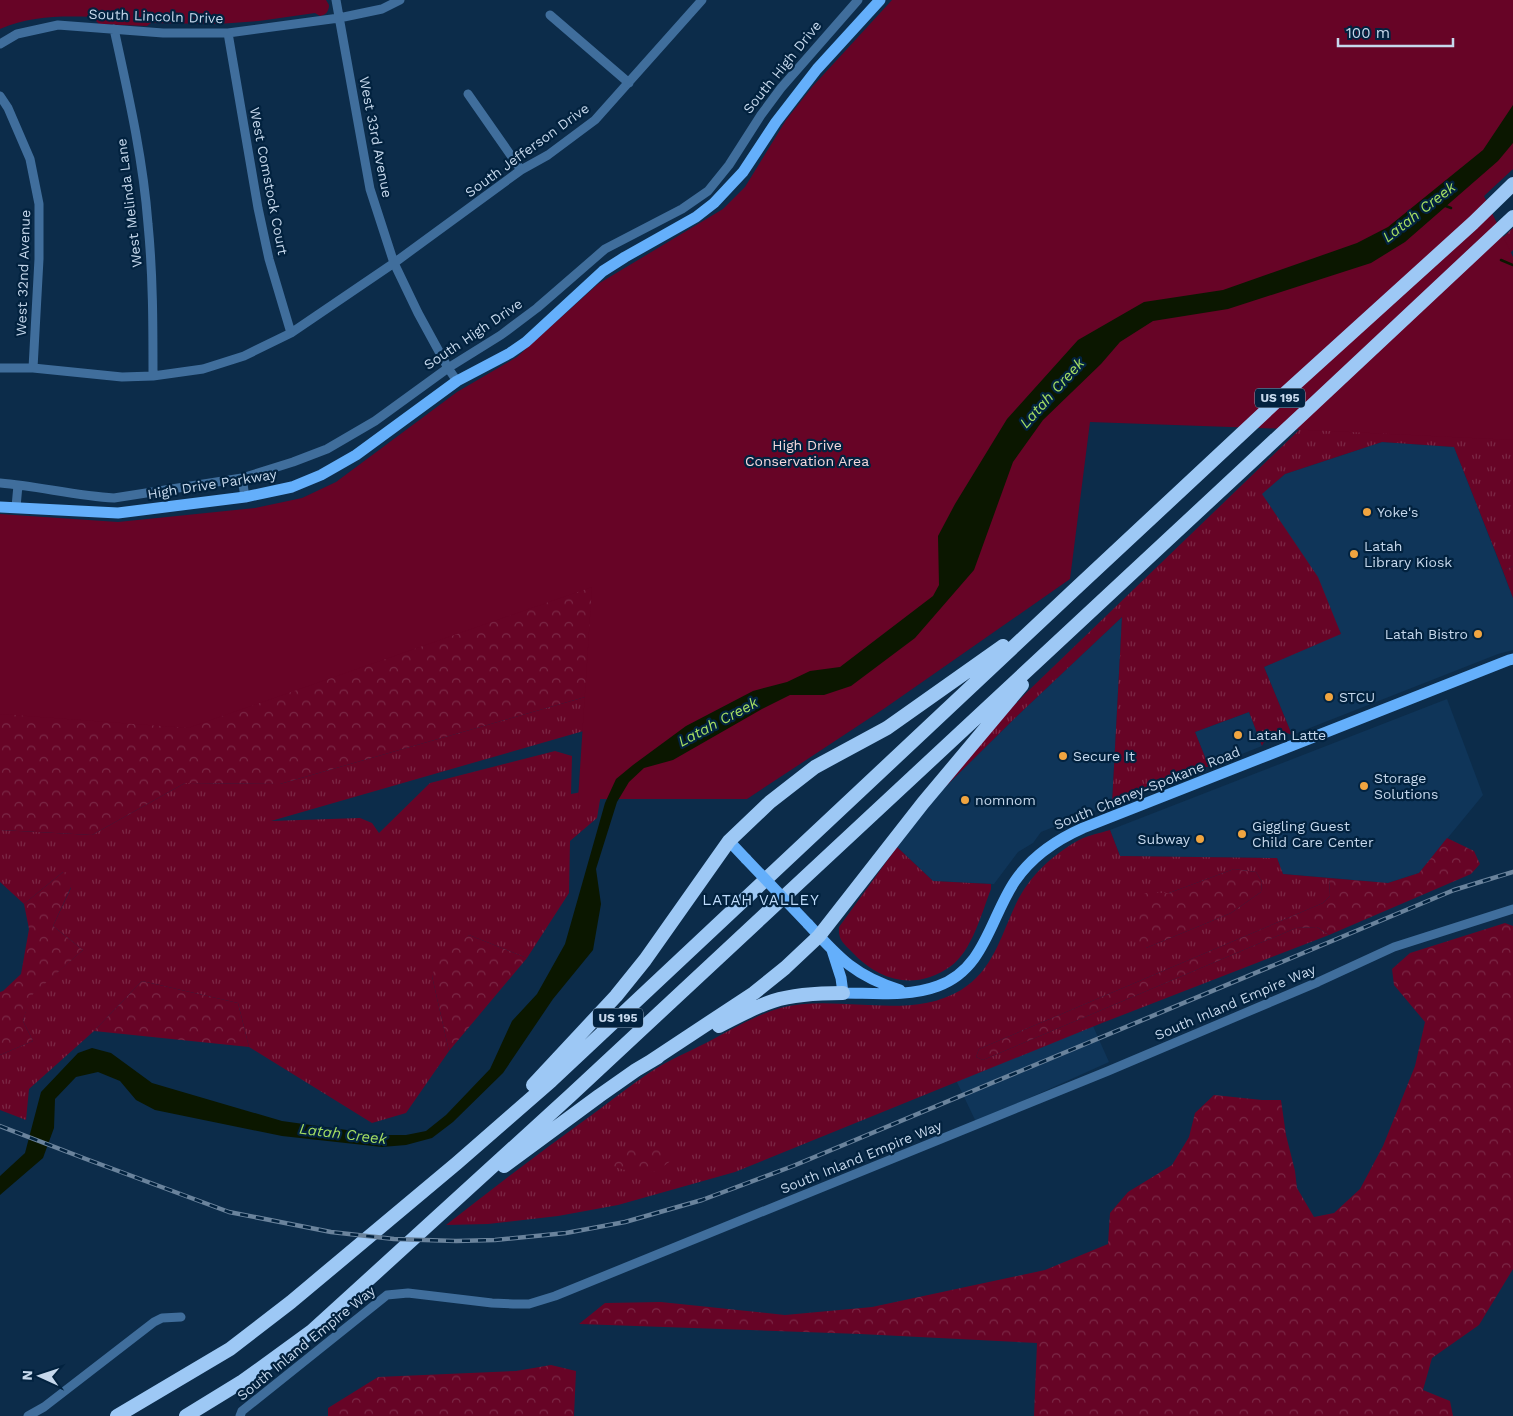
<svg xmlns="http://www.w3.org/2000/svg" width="1513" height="1416" font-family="'Work Sans',sans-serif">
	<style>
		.built { fill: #0f3559 }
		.grass { fill: url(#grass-tufts); fill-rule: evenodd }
		.forest { fill: url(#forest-crowns) }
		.park { fill: #670426 }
		.water { fill: #0b1700 }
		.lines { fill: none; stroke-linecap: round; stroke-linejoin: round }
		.stream { stroke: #0b1700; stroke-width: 2.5 }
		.minor { stroke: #406e9c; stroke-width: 9 }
		.major { stroke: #64affb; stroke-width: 11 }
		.highway { stroke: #9dc8f5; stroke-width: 14 }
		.rail-casing { stroke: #6a839c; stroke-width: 4.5 }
		.rail { stroke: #02223f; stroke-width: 2.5; stroke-dasharray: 8; stroke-linecap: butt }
		.major-bridge { stroke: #64affb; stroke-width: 11 }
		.poi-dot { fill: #f1a540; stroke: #02223f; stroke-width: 2 }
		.labels { text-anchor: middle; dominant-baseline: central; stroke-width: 4.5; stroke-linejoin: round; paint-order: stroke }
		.shield { fill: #02223f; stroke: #8ba1b8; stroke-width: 1 }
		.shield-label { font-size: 12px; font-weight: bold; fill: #c6d8ec }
		.street-label { font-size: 14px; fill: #c6d8ec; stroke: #02223f }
		.park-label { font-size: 14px; fill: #f6d8dc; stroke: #02223f }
		.poi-label { font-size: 14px; fill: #c6d8ec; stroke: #02223f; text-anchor: start }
		.water-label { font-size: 15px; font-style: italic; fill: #a6df63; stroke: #02223f }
		.neighbourhood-label { font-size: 15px; letter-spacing: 1px; fill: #bfdcfb; stroke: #02223f }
	</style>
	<defs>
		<pattern id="grass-tufts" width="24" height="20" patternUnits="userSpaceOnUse" patternTransform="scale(1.25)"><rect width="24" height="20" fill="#670426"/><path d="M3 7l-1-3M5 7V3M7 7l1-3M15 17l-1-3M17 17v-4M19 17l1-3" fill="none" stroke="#7b2846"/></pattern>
		<pattern id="forest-crowns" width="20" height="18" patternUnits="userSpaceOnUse" patternTransform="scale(1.25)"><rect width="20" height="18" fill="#670426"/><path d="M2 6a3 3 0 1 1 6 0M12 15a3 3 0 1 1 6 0" fill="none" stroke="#7b2846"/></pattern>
	</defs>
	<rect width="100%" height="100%" fill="#0c2c4a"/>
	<path class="built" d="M1382,442L1454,447L1513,598V650L1498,654L1292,735L1264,667L1341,633L1261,494L1285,474Z
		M1122,617L1112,804L1041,832L1033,843L1018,852L994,884L933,881L897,847L935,797L1014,719Z
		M1447,699L1483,795L1419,873L1388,883L1283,874L1277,858L1120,856L1110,830Z
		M1249,712L1262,746L1209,767L1195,732Z
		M1089,1017L1109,1062L976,1122L955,1078Z"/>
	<path class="grass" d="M1513,228V250L1481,283L1513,330V566L1503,571L1454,447L1382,442L1285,474L1262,494L1318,577L1341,634L1264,667L1292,735L1287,733L1264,742L1262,746L1249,712L1195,732L1209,767H1197L1121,797L1112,804L1122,617L1014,719L935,797L985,736L1025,694L1378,354Z
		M645,680L653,711L271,821L360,818L372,823L379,833L430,783L555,751L572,756L571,794L602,788L597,818L570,841L569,893L527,958L469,935L432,976L449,1051L406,1113L372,1123L249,1047L238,1003L142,981L94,1031L29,1089L26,1120L0,1110V1055L33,1041L23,1021L30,996L83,950L53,926L71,888L63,872L24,904L0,882V830L92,835L185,783L280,784Z
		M1110,830L1120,856L1277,858L1283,874L1329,878L1330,896L1323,903L979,1049L976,1057L983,1060L1296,928L1317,927L1329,935L1102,1023L735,1172L618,1205L558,1216L488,1224L446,1225C494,1187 543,1150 593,1114C612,1100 632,1084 652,1071C669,1060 688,1052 706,1043C730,1030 754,1016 780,1008C838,993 908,1022 961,990C993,970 1000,938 1015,906C1028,877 1052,855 1079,840C1089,835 1100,833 1110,830ZM1234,869L1256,872L1262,882L1261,892L1231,913L1146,948L1145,893H1169Z
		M897,847L933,881L991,884V889C982,912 972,951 951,966C916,991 880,982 852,952C843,943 838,940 839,927Z"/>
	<path class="forest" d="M579,514L645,680L280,784L185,783L92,835L0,830V515L118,524Z
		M1513,566V598L1503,571Z
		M1447,838L1474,851L1480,864L1471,874L1329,935L1317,927L1296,928L983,1060L976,1057L979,1049L1323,903L1330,896L1329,878L1388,883L1419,873Z
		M1234,869L1256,872L1262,882L1261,892L1231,913L1146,948L1137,943V902L1145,893H1169Z
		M63,872L71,873V887L53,926L83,950L31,996L23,1021L33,1041L0,1055V992L3,991L21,974L29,929L24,904Z
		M1505,923L1513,926V1269L1479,1325L1432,1358L1423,1390L1450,1401L1453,1416H1034L1037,1343L860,1334L579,1324L605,1303L661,1302L785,1315L872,1307L1045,1270L1108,1244L1110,1213L1128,1192L1172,1165L1189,1137L1195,1113L1214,1095L1262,1100H1281L1286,1135L1295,1171L1297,1188L1314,1217L1334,1213L1360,1189L1383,1146L1415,1066L1425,1022L1394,985L1392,969L1410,953Z
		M469,935L527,958L449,1051L432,976L438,959Z
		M142,981L238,1003L249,1047L94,1031Z
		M635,1146L669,1150L676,1157L657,1171L639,1174L608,1165L607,1160L622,1150Z
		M551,1365L576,1371L574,1416H328V1408L378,1377L516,1371Z"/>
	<path class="park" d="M0,0H326L329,5C329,11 326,15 320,16L315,13L259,21L218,24L151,23L147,26L99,24L92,17C60,16 30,16 0,29Z
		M892,0H1513V169L1484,196L1513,257V440L1288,429L1090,422L1070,579L885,708L747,799H578L592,587L188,728L0,714V514L118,522L255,508L302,498L336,482L457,392L517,357L598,284L723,209L745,187L786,120L812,87Z"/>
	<path class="water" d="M1513,105V143L1498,161L1405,242L1371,263L1228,309L1153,321L1120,342L1101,364L1043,420L1013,462L974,570L915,638L851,686L824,695H790L762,709L673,760L644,768L629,782L617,802L596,869L601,904L593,950L553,999L503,1073L453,1122L432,1138L406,1145L382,1147L282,1136L155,1110L136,1100L120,1081L98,1072L76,1077L55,1099L54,1128L43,1158L0,1195V1176L25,1153L41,1092L78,1053L92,1048L111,1053L152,1083L282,1121L383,1135H406L426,1131L446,1115L490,1069L512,1021L537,994L565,944L605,803L616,779L633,765L686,726L753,691L787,682L810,671L840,667L933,596L939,585L938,536L955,504L1007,419L1078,340L1144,302L1223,290L1357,243L1388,227L1483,150Z"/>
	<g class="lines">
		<path class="stream" d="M1443,205L1451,208
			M1501,260L1513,265"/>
		<path class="minor" d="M336,0L370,189L394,263L418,313L448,368L457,381
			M550,15L629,83
			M114,29C128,93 143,158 148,224C153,275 153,325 153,376
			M228,33L258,208L269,259L291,333
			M0,44L17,34L58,25L163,33H228L339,18L382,9L400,0
			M468,94L521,170
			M0,96L8,108L30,159L39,204V259L33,368
			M0,368H33L122,377L153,376L203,369L244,356L291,333L394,263L521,170L548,155L595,120L702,0
			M242,478L245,497
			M0,483C38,486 76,496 114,498L242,478L293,462L327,449L375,421L448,368L501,335L537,308L605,249L682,209L708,191L729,165L761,115L781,88L858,0
			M16,507L18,485
			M28,1416L44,1407L154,1322L162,1318L181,1317
			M240,1416L242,1411L387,1295L408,1293L492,1303L513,1304H529L555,1296L1108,1071L1318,982L1394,947L1513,909"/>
		<path class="major" d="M0,507L118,513L245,497L292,487L321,475L356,455L457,381L510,353L526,342L603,271L625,257L696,217L714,203L743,172L776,122L817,69L880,0
			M729,841L746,859
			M808,924C839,958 855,976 900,990
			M832,950L841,978L843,993C873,993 909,997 938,986C985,969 990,918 1015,881C1032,856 1056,840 1083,828L1509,660L1513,659"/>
		<path class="highway" d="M719,1026C737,1017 754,1007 773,1001C795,994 819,993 843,993
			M651,1061L754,993L785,968L819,936L923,803L1022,685
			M533,1085L616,996L645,960L729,841L770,802L815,767L887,728L1003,646
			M504,1166L599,1096L636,1070L658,1057
			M117,1416L230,1349L291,1302L457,1163L551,1081L1073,591L1281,397L1473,223L1513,184
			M186,1416L243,1381L312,1331L571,1095L1306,411L1513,217"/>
		<g class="rail-casing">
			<path id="rail" d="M0,1126L86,1159L229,1212L331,1232L394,1239L456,1241L495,1240L566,1233L625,1222L702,1200L793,1166L1454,890L1513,872"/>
		</g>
		<use href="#rail" class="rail"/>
		<path class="major-bridge" d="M746,859L808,924"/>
	</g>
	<g class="poi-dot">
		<circle cx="1367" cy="512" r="5"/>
		<circle cx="1354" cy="554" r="5"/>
		<circle cx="1478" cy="634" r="5"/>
		<circle cx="1329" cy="697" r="5"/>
		<circle cx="1238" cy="735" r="5"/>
		<circle cx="1063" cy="756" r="5"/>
		<circle cx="1364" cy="786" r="5"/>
		<circle cx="965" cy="800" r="5"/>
		<circle cx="1242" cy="834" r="5"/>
		<circle cx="1200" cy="839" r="5"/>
	</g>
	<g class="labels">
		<g class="shield">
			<rect x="1255" y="388.5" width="50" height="19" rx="4"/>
			<rect x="593" y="1008.5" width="50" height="19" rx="4"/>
		</g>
		<g class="shield-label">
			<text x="1280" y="398">US 195</text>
			<text x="618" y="1018">US 195</text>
		</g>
		<g class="street-label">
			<text transform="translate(156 16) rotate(2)">South Lincoln Drive</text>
			<text transform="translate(782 67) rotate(-51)">South High Drive</text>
			<text transform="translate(376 137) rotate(79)">West 33rd Avenue</text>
			<text transform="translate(527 150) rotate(-36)">South Jefferson Drive</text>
			<text transform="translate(269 181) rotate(79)">West Comstock Court</text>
			<text transform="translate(129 203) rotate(-97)">West Melinda Lane</text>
			<text transform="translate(23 273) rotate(-88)">West 32nd Avenue</text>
			<text transform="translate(473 334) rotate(-34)">South High Drive</text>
			<text transform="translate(212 484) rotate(-9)">High Drive Parkway</text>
			<text transform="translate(1147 788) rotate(-22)">South Cheney-Spokane Road</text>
			<text transform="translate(1235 1002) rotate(-23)">South Inland Empire Way</text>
			<text transform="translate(861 1157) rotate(-22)">South Inland Empire Way</text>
			<text transform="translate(306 1343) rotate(-39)">South Inland Empire Way</text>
		</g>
		<g class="park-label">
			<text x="807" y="445">High Drive<tspan x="807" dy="16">Conservation Area</tspan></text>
		</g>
		<g class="poi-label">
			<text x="1377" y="512">Yoke's</text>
			<text x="1364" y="546">Latah<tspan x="1364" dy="16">Library Kiosk</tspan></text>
			<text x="1468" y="634" text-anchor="end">Latah Bistro</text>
			<text x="1339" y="697">STCU</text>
			<text x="1248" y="735">Latah Latte</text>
			<text x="1073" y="756">Secure It</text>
			<text x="1374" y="778">Storage<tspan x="1374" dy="16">Solutions</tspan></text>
			<text x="975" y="800">nomnom</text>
			<text x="1252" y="826">Giggling Guest<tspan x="1252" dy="16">Child Care Center</tspan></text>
			<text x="1190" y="839" text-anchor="end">Subway</text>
		</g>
		<g class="water-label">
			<text transform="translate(1419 212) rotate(-38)">Latah Creek</text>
			<text transform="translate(1052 393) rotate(-48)">Latah Creek</text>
			<text transform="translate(718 722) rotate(-28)">Latah Creek</text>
			<text transform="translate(343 1134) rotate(7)">Latah Creek</text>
		</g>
		<g class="neighbourhood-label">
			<text x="761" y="900">LATAH VALLEY</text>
		</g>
	</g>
	<g transform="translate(40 1376) rotate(273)" stroke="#02223f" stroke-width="4" paint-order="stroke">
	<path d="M0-4L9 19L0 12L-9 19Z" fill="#c6d8ec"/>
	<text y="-8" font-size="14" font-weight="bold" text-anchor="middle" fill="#c6d8ec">N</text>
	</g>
	<path d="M1338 38v8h115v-8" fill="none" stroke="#c6d8ec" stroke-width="2.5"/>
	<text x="1346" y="38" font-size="15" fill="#c6d8ec" stroke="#02223f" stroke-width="4" paint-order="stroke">100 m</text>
</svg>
